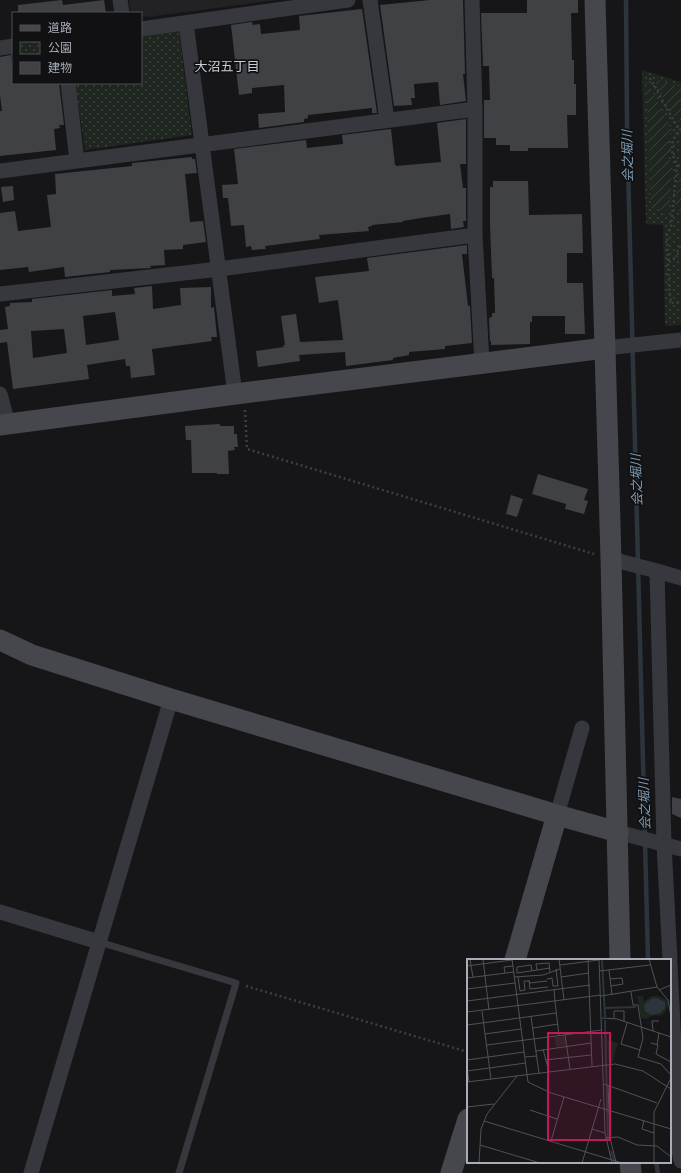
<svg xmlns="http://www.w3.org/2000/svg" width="681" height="1173" font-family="Cabin,'Noto Sans JP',sans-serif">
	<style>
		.built { fill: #222225 }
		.park { fill: url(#park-dots) }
		.garden { fill: url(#garden-furrows) }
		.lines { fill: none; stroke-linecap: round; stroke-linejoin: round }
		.stream { stroke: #2c353c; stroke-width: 4.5 }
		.building { fill: #404145; fill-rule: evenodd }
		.path { stroke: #3d3f44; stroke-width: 2.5; stroke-dasharray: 2 3; stroke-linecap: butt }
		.lane { stroke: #37383d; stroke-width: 7 }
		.street { stroke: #37383d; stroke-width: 15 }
		.secondary { stroke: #45474d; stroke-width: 21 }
		.labels { text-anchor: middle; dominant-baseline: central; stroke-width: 3.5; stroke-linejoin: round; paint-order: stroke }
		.neighbourhood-label { font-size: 13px; fill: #c9ccd4; stroke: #111113 }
		.water-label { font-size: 13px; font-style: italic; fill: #7f9bb3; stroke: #111113 }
		.inset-river { fill: none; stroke: #2c353c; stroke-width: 2 }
		.inset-road { fill: none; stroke: #505258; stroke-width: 1 }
		.view { fill: #c2185b; fill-opacity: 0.15; stroke: #c2185b; stroke-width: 2 }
		.inset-edge { fill: none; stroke: #a8adb8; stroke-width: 2 }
	</style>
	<defs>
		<pattern id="park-dots" width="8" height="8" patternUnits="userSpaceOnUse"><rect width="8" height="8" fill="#1e261f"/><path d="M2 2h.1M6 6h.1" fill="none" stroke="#3c433d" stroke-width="1.8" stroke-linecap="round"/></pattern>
		<pattern id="garden-furrows" width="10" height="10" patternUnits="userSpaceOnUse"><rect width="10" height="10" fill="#1e261f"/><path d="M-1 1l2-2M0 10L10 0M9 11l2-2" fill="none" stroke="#3c433d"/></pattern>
	</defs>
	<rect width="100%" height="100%" fill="#161618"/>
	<path class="built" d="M129,0H276L148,17L141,16V13H131Z"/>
	<path class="park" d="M179,31L192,135L85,150L75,83H141V36Z
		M642,70L681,82V325L665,326L663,225L646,224Z"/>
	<path class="garden" d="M654,79L681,87V120L677,122Z
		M646,80L672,130L669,137V159L672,169L669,211L651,208Z
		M678,176L681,177V211L675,210Z"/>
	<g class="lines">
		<path class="stream" d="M626,0L627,126L648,960
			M656,1162L658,1173"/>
	</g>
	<path class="building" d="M62,0L63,5L104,0L106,13H18V5Z
		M430,0H463L465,74H463L466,101L440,105L438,82L414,84L415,98H411L412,105L394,106L380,5Z
		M527,0H578V13H571L572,60H574V84H576V115H567L568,148H528V151H510V145H496V138H484V100H490L489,66H483L481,13H527Z
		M362,9L377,113H372V108L308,115V118L304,119V122L259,128L258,114L285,112L284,85L252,88V93L239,95L231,25L252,22L253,25L260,24L261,34L300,30L299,16Z
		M11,55L13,84L20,83H59L64,125H59L60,128L54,129L56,150L0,156V111H2L0,95V57Z
		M466,119V164H460L463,188H466V221H463L464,227L451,229L450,214L421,218L403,221V222L372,225V226L368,227L369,231L319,235L320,239L265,246L266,249L252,250L251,246L246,247L244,225L231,226L228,198H223L222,185L238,184L234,149L306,140L307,148L343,144L342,135L391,129L395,165H396V166L441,162L437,123Z
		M192,157V159H195L197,173L185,174L190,222L203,221L206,242L183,245V249L164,250L165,265L150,266L151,268L110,270V272L65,277L64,267L29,272L28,267L0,270V213L15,211L18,231L51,227L47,195L56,194L55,174L132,166V163Z
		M493,181H528L529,215L582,214L583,253H567V283H583L585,334H565V316H532V322H530V344L491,345V341H490L489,318L492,317V313H495L494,278H492L490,224V187H493Z
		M13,186L14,200L3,202L1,187Z
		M467,245V254H462L468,306H470L472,343L445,346V349L409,352V355L393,358V360L346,366L345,352L299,355L300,361L258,367L256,351L284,347L283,345H285L281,316L296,314L300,342L343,340L338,300L319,303L315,277L369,271L367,258Z
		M152,286L153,309L181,305L180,288L211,287V308L214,307L217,337H211L212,341L152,349L155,375L131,378L130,366H126L125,359L87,365L89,379L13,389L7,342L0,343V330L8,329L5,307L10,306V303L32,302V299L112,290V296L135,294L134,288ZM115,312L119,340L86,345L83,316ZM64,329L67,353L33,358L31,331Z
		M220,424V426H234V434H237L238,447H234L235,450L228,451L229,474H217V473H192L191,440H186L185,426Z
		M538,474L588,489L584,500L588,501L584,514L565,509L566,504L532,494Z
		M511,495L523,499L517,517L506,514Z
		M672,797L681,799V818L672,814Z"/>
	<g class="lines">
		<path class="path" d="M650,78L679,130
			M681,129C669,139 669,157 681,168
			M677,165L671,227L667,235L669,287L671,303H681
			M668,260L676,259L678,249L681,246
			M245,410L247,449L594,554
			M246,986L468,1052"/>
		<path class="lane" d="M99,942L236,983L179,1173"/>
		<path class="street" d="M120,0L122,13
			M370,0L387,120
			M472,0L475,109V235L482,363
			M186,23L235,394
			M141,29L348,0
			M0,48L13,46
			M68,83L77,161
			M0,171L475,109
			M0,294L219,269L475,235
			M605,348L681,340
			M0,394L8,424
			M611,559L657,571L681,578
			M657,571L664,844L670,960
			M557,815L582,728
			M618,832L681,849
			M0,912L99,942
			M670,964L679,1151L681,1161
			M31,1173L171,699"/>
		<path class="secondary" d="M595,0L611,559L620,960
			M0,425L243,393L605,348
			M0,640L32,655L171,699L557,815L618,832
			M515,960L557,815
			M630,1162L631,1173
			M451,1173L468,1119"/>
	</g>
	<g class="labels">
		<g class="neighbourhood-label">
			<text x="227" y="66">大沼五丁目</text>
		</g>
		<g class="water-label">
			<text transform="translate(627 156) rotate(-91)">会之堀川</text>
			<text transform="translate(636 480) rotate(-92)">会之堀川</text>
			<text transform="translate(644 804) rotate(-92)">会之堀川</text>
		</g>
	</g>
	<g transform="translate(467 959)">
		<rect width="204" height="204" fill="#161618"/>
		<path d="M170,37H176L177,43L184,37H191L201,41V47L196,56L183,57L181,60L174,59ZM97,77L99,86L89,88L87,78ZM140,81L151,84L145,104H142Z" fill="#1e261f"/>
		<path d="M189,39L198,43V49L193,54L184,56L178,52L177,46L184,40Z" fill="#2c353c"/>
		<path class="inset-river" d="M135,0L138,58M138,49L169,48M138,61L141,182M144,192L148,204"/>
		<path class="inset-road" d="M5,0L3,1L6,18M16,0L22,51M45,0L61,123L84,134L204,170M92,0L97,41M121,0L125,107M132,0L138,174L145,204M182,0L190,28L201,41L204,57M93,6L132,1M0,7L45,1M70,11L69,5L82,4L83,13M142,11L145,36M65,12L64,6L50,8V14L83,9M133,12L183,6M38,14L37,8L46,7M47,18L76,16L93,10M51,18L53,32L58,31L57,22H62M94,18L122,14M0,19L47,13M80,20L85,19L86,27H91L89,10M143,20L155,19L156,25L144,27M62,21L63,30L81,28M62,24L80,22M0,30L48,24M87,30L88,42M192,31L204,26M164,33L166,46H171L176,79L171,98L194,105L204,116M134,37L190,28M0,42L123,26M88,42L92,77M15,52L24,120M0,53L134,36M64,58L72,114M135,59L150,60L204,78M147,59V52H157V63M160,64L154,85L173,91M0,66L89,54M66,69L91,65M186,72L185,62H192M18,75L54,70M98,76L103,110M184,84L191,86L189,95L204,103M20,86L135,71M190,86L192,74M76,90L82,113M69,92L124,84M58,98L70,97M0,101L57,93M78,101L124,96M0,108L2,123M0,112L59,104M0,123L148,105L176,112L204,130M137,125L190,144M141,126L143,179L149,203M0,148L27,145M63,151L90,160M177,161L175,170L187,174M17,162L155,204M125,170L138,174M138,179L151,178L170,186L190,187L204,198M84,182L97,138M13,186L73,204M12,204L14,170L20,155L50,117M115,204L134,140M187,204V153L204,119"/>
		<path class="view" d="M81,74H143V181H81Z"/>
		<rect width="204" height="204" class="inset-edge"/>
	</g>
	<rect x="12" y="12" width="130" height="72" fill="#111113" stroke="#4d4f55"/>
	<rect x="20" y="25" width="20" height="6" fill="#45474d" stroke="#4d4f55"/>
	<text x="48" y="32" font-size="12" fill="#a8adb8">道路</text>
	<rect x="20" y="42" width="20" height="12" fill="url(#park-dots)" stroke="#4d4f55"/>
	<text x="48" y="52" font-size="12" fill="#a8adb8">公園</text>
	<rect x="20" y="62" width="20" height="12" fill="#404145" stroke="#4d4f55"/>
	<text x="48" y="72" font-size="12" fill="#a8adb8">建物</text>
</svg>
